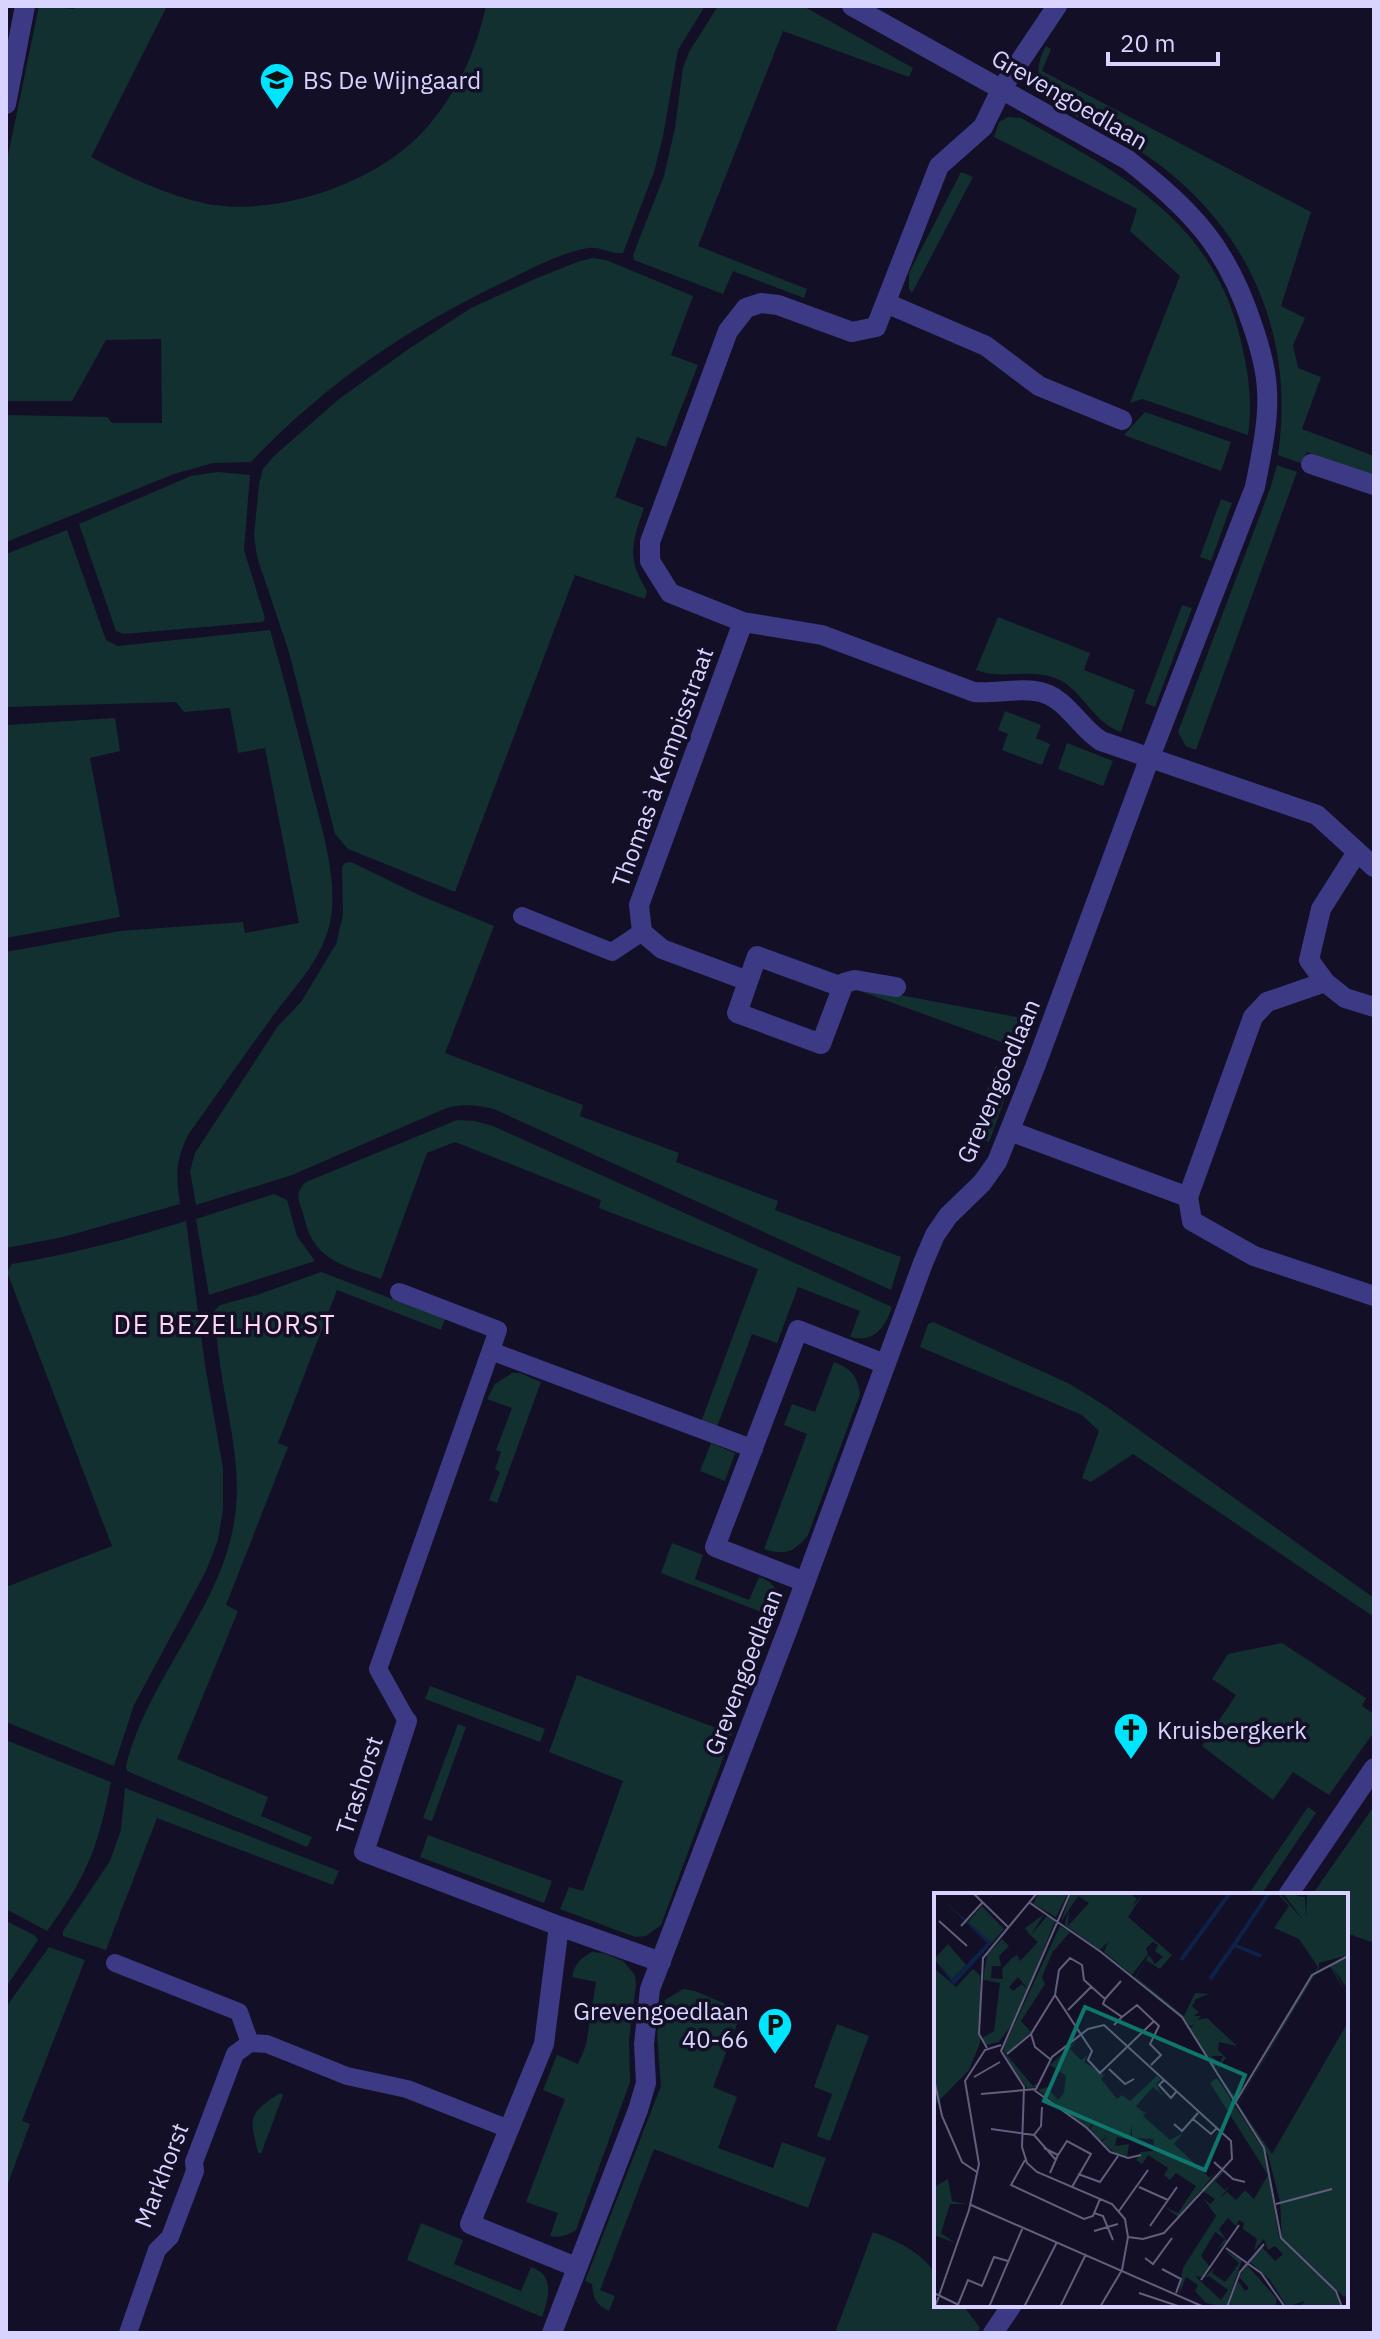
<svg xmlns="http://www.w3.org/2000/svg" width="1380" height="2339" font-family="'IBM Plex Sans',sans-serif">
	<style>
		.green { fill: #12302f }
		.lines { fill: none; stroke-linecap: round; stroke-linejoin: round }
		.service { stroke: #3d3a85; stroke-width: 18 }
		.minor { stroke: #3d3a85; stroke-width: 20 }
		.tertiary { stroke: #3d3a85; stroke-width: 20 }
		.labels { text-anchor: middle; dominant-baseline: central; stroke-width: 7; stroke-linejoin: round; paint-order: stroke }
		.poi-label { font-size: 24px; fill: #d9d4ff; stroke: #130f26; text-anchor: start }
		.street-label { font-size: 24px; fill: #d9d4ff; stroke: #130f26 }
		.neighbourhood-label { font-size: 26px; letter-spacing: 2px; fill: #ffd6f0; stroke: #130f26 }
		.inset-river { fill: none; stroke: #0c2248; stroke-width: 4 }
		.inset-road { fill: none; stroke: #625e7d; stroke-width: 2 }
		.view { fill: #0f766e; fill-opacity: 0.15; stroke: #0f766e; stroke-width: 4 }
		.inset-edge { fill: none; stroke: #d9d4ff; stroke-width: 4 }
	</style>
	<rect width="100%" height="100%" fill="#130f26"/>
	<path class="green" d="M39,6L74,9L75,6H167L91,157C126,176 164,194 203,203C275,219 382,182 429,125C459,89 476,51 486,6H705L678,50L663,136L654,172L623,253C611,255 601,246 588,248C560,253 533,268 508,280C409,327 327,382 251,462L213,463L174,474L6,542V415L107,417L112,423H162L161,339L106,340L72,401H6V165Z
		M718,6H803L913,68L909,77L783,31L698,246L807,289L804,298L733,271L723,294L634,260L633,255L664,176L675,128L683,68L689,52Z
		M1046,46L1051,49L1042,71L1311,212L1281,306L1305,318L1293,345L1298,368L1321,377L1302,429L1374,456V478L1307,452L1300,463L1278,455C1297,327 1241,212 1130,145C1103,128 1071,117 1046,96C1036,79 1036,63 1046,46Z
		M1008,117L1021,118C1120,173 1211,219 1240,337C1248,370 1253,401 1248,435L1142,399L1130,403L1180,276L1130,231L1137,209L994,137L999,122Z
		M961,172L973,177L912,293L909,289V273Z
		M593,258L606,260L693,296L671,355L698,365L666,447L637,437L615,497L644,508C632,544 626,557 647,591L645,599L575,575L455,892L348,849L335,834L289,652L257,557L254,536L259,484L263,469L274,456L339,399L410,348L471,308L537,278L580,261Z
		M1145,412L1231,442L1221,471L1124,435Z
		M1277,465L1297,472L1196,750L1186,746L1178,732L1271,486Z
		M218,472L250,475L244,550L265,618L263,622L124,634L116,631L79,524L191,476Z
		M1221,499L1232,503L1211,561L1200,557Z
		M67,530L106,640L118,646L270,630C284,679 297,728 309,778C320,824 343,888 327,934C315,968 290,992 270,1020C242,1058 215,1097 188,1135C175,1162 176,1176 180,1204L63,1237L6,1248V952L120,931L243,922L245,933L299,923L265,748L238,753L230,708L184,712L176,702L6,707V554Z
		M1182,605L1192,608L1155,707L1145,703Z
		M998,617L1090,653L1084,670L1135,690L1121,732C1091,722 1082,686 1052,677C1027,669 1001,680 976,670Z
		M1005,711L1041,725L1036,738L1050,744L1042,765L1002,750L1008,734L998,730Z
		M115,718L120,751L90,758L120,917L6,938V725Z
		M1067,743L1113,761L1103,786L1058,769Z
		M351,862L419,895L494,926L445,1053L583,1105L580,1116L679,1153L676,1162L778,1201L775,1210L901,1257L891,1290L494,1109C475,1105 460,1103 442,1110L292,1175L196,1205L190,1171L195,1153L278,1026L301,1002L336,944L343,915L342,867L345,863Z
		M857,987L1027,1019L1015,1047L854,989Z
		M996,1066L1014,1073L989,1142L970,1135Z
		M457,1120L475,1121L493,1126L892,1307C885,1328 874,1343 850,1337L860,1311L798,1287L777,1343L752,1334L717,1427L701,1422L758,1269L599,1208L601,1200L455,1142L427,1153L381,1279C357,1270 326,1264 312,1239C307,1231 305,1219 302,1210C297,1198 296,1191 306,1182Z
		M274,1194L287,1200L297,1236L315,1261L209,1295L196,1219Z
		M186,1221L205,1365L223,1468V1509L218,1540L206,1571L134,1705L114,1766L6,1722V1587L112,1546L7,1272L12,1264C72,1254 128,1239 186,1221Z
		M321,1272L445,1319L441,1330L337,1290L278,1443L288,1447L226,1605L238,1611L177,1759L268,1797L261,1816L312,1837L307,1847L127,1771L126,1766C147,1681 217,1612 233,1528C244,1475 229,1424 221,1371C218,1351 216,1331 214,1311L220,1305L257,1295Z
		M933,1322L1070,1384L1107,1407L1374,1598V1617L1133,1454L1091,1482L1082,1478L1099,1431L1082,1415L920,1347L928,1324Z
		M834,1362C850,1368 858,1376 860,1394L808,1535C795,1552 784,1556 764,1549L807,1434L784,1425L792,1404L815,1412Z
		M512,1373H520L541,1382L497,1503L489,1500L500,1472L495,1469L501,1452L496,1450L512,1408L487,1399L495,1384Z
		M711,1443L735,1453L725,1481L700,1471Z
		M672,1543L703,1555L695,1579L749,1600L759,1577C778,1583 783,1599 777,1618L661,1573Z
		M760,1622L766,1624L729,1720L723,1718Z
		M1282,1643L1366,1698L1362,1706L1374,1714V1732L1329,1795L1293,1772L1273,1800L1202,1746L1236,1695L1212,1679L1228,1654Z
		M577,1675L732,1734L661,1925L646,1936L635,1937L560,1909L569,1887L583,1891L623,1781L549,1752Z
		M430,1686L545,1729L540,1742L425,1699Z
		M458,1724L466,1727L432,1821L423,1818Z
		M6,1740L111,1782C98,1847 87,1877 47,1931L6,1909Z
		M125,1788L339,1871L333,1885L157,1818L106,1950L63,1936V1931L110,1861L121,1830Z
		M1374,1806V1943L1346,1933V1895H1312Z
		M1308,1807L1316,1813L1261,1895H1248Z
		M428,1835L552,1881L544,1903L420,1857Z
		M6,1921L34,1935L38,1940L6,1987Z
		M49,1947L85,1960L22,2121L30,2124L6,2189V2007Z
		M592,1952L603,1953L623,1961L635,1975L636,1985L629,2040L630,2082L576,2230C567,2236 560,2238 550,2236L558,2213L526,2202L565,2099L543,2090L557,2055L578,2064L586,2045L596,1982L572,1977C575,1964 579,1959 592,1952Z
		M683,1989L695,1991L742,2011L713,2087L737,2097L718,2148L773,2168L782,2142L826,2158L808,2208L654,2149L600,2290L615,2296L609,2311C596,2304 593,2299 592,2284L585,2281L661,2086L657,2034L660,2013L665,2000Z
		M837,2024L869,2036L830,2141L817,2136L832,2094L814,2087Z
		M280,2093L283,2095L261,2154L258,2152C249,2116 248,2114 280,2093Z
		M421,2223L463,2240L454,2264L521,2291L531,2267C555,2275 549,2298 542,2317L407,2260Z
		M873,2232C901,2243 916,2249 936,2273V2305H963L980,2328L976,2333H835Z"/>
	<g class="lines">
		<path class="service" d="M522,916L612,952L642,932
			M399,1292L498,1330L378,1669L407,1721
			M491,1351L754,1449
			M115,1963L239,2012L250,2043
			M128,2333L157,2250L170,2237L195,2171L194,2162L235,2054L250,2043L267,2044L347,2076L407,2089L509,2129"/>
		<path class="minor" d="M1057,6L1002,88L983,127L939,166L876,327L852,332L778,305L761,303L746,308L728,331L650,542V561L670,593L743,622L822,635L974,692C1003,695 1036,681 1060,702C1075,714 1084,730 1101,741L1317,815L1374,867
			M6,104L25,6
			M886,303L986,346L1039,386L1122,420
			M1311,464L1374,485
			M743,622L639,905L642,932L662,949L748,981
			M1325,982L1309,960L1321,909L1357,852
			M842,987L757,956L737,1013L821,1044L844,983L855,980L896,987
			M1010,1131L1188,1197L1253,1017L1267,1002L1325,982L1345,998L1374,1007
			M1188,1197L1192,1221L1254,1256L1374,1296
			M805,1582L715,1547L798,1330L885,1364
			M407,1721L364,1852L559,1926L661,1962
			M1288,1895L1374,1768
			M559,1926L544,2044L470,2224L576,2267
			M993,2333L1012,2305"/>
		<path class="tertiary" d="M552,2333L638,2110L646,2083L644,2044L650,1989L789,1626L923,1263L935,1235L948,1216L982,1183L997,1162L1035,1067L1150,757L1255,487C1261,456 1269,421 1267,390C1266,368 1259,344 1252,324C1226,245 1192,211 1128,160L852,6"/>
	</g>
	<defs>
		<g id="school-pin" transform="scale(1.8)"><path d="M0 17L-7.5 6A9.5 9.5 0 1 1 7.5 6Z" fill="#00e5ff" stroke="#130f26"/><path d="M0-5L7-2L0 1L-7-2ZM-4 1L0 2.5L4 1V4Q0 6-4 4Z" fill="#111"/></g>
		<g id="church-pin" transform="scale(1.8)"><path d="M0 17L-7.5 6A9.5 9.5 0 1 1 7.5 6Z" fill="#00e5ff" stroke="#130f26"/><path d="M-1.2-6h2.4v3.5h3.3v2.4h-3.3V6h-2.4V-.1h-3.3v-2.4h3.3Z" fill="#111"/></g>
		<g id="parking-pin" transform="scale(1.8)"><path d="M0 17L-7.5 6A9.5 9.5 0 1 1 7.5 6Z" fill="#00e5ff" stroke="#130f26"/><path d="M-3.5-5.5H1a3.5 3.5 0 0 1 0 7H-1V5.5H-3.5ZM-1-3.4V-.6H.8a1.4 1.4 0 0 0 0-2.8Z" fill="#111"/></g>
	</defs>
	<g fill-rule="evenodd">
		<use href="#school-pin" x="277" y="80"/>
		<use href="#church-pin" x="1131" y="1730"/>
		<use href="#parking-pin" x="775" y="2025"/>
	</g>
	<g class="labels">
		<g class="poi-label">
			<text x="303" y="80">BS De Wijngaard</text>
			<text x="1157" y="1730">Kruisbergkerk</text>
			<text x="749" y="2011" text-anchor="end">Grevengoedlaan<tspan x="749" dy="28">40-66</tspan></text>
		</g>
		<g class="street-label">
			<text transform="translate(1070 99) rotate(30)">Grevengoedlaan</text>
			<text transform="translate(662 767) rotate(-70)">Thomas à Kempisstraat</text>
			<text transform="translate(998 1081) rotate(-67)">Grevengoedlaan</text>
			<text transform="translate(743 1672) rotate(-69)">Grevengoedlaan</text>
			<text transform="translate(359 1785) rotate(-72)">Trashorst</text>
			<text transform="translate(161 2175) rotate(-69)">Markhorst</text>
		</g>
		<g class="neighbourhood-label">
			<text x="225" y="1324">DE BEZELHORST</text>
		</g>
	</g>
	<g transform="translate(934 1893)">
		<rect width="414" height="414" fill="#130f26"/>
		<path d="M105,0H134L122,24L99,11ZM137,0H196L203,6L198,14L210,0L194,24L238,62L226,76L212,67L202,84L250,123L261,100L275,101L262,106L258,113L265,119L260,123H267L264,127L273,125L303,153L285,149L284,157L292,165L282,177L289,163H277L285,169L280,175L256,136L260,131L256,133L201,84L215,62L221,71L229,64L221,58L224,52L219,49L212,55L214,61L198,82L170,59L174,49L166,57L131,32V29L135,18L134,33L155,10L144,3L127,29ZM343,0L348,3L369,27L349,0L371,4L372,25L373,0H414V62L385,70V75L302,207L300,206L282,180L293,167L283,179L302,205L384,74L365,46L340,35L355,13ZM48,13L70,36L58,50L34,29ZM110,21L97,42L113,23L121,28L94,96L84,84L75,94L79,98L88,91L94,97L78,131L65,149L52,152L48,145L60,138L66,90L49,87L53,62L68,46L75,53L65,63L67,73H58L57,85L69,86L68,76L78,65L83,62L86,68L104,49L95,41L91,35ZM126,33L136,39L118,60L108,84L111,91L87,128L97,139L72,161L99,193L104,190L103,194L93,195L77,173L69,156ZM14,51L32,72L18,86L0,66ZM414,65V97L398,73L414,104L396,73L381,81L304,211L338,261L414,129V402L410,404L348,345L346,309L334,262L303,212L378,83L387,76ZM0,75L22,94L39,76L46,82V150L35,177L0,213ZM142,148L136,156L147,167L154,162L150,169L170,182L167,186L183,206L188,202L196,208L223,183L227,186L222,191L228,202L219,194L202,213L210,220L214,217L209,223L236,247L249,240L240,251L276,285L284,277L244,324L231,314L244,320L262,293L242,280L236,287L230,282L234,275L214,262L208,271L202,267L207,259L219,258L220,246L198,245V230L196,247L183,244L181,253L195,251L193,264L185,263L167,249L174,243L166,248L156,237L162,223L155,236L104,197L113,194L124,207L130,200L132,183L116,172ZM283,185L331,259L345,345L402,399L407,414H365L371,408L353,414L336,387L315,368L328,354L341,368L349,361L341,353L334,357L330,346L320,358L323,346L309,336L310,330L305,327L302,333L294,325L285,336L293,348L283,357L291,346L281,339L267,363L276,374L268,384L261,383L287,407L294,397L275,383L270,385L280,375L278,380L291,389L298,380L305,370L290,357L308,367L292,414L272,410L261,398L264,392L252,384L245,402L249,375L282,323L269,305L276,311L281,306L267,297L289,278L298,286L290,279L281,288L291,297L296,293L286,305L293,299L302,307L311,297L320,306L334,282L276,190ZM14,286L18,308L33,311H16L7,340L21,350L0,342V294ZM313,372L343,406L341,414H294L304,388L311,398L315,395L305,384Z" fill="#12302f"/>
		<path d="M7,5L58,50L20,92L0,66L19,86L53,50Z" fill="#0c2248"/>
		<path class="inset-river" d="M327,63L300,52L335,0M247,67L296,0M276,86L300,52"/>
		<path class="inset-road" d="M39,0L75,35M136,0L67,158L90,194L88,254L93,270L103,279L178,311L191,326L194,344L188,377L166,414M96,10L167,59L248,124L330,255L347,345L402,398L408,414M5,28L33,53M27,33L48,10M171,106L187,88M134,117L157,94M188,124L203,112L225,133L216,151L227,162L217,172M180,132L188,124L169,111L171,106L150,87L148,72L136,65L125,77L121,102L158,158L154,167L166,180L220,128M53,155L45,141L49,65L103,0M73,161L97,141M116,166L101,154L97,141L121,102M175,176L191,191L200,186M40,184L66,169M0,186L8,223L28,269L43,279M230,187L225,192L237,205L242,199M100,197L153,235L176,259L194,265L207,262M47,201L102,196L118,164L154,136L170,132L297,248L298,266L230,340L209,346L194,344M301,210L378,82L414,63M259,226L277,241L283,235M240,231L248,238L264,220M57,236L100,242L122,267M100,242L107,233L108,214M110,255L124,262L116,280M124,262L133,248L157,261L138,294M91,267L77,292L150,326L159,323L166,306M280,269L299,286L311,289M144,281L166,289L184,263M205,294L234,307M342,311L398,296M37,312L270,414M185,318L214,277M160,320L169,323L179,347M216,333L243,294M160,338L184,331M292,355L327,380L351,414M211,365L219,371L238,345M228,376L247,386L242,400M267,387L305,332M0,400L29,414M205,400L247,414M1,414L35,317L45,271L31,188L51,157L67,152M23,414L34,387L48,393L60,364L74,368M55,414L89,334M90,414L123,349M126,414L152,361M293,414L306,379L330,351"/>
		<path class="view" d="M151,114L311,182L271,277L110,208Z"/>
		<rect width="414" height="414" class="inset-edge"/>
	</g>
	<rect width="1380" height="2339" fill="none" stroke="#d9d4ff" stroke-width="16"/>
	<path d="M1108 52v12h110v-12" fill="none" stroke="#d9d4ff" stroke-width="4"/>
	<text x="1120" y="52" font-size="24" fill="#d9d4ff" stroke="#130f26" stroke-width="6" paint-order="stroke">20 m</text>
</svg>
